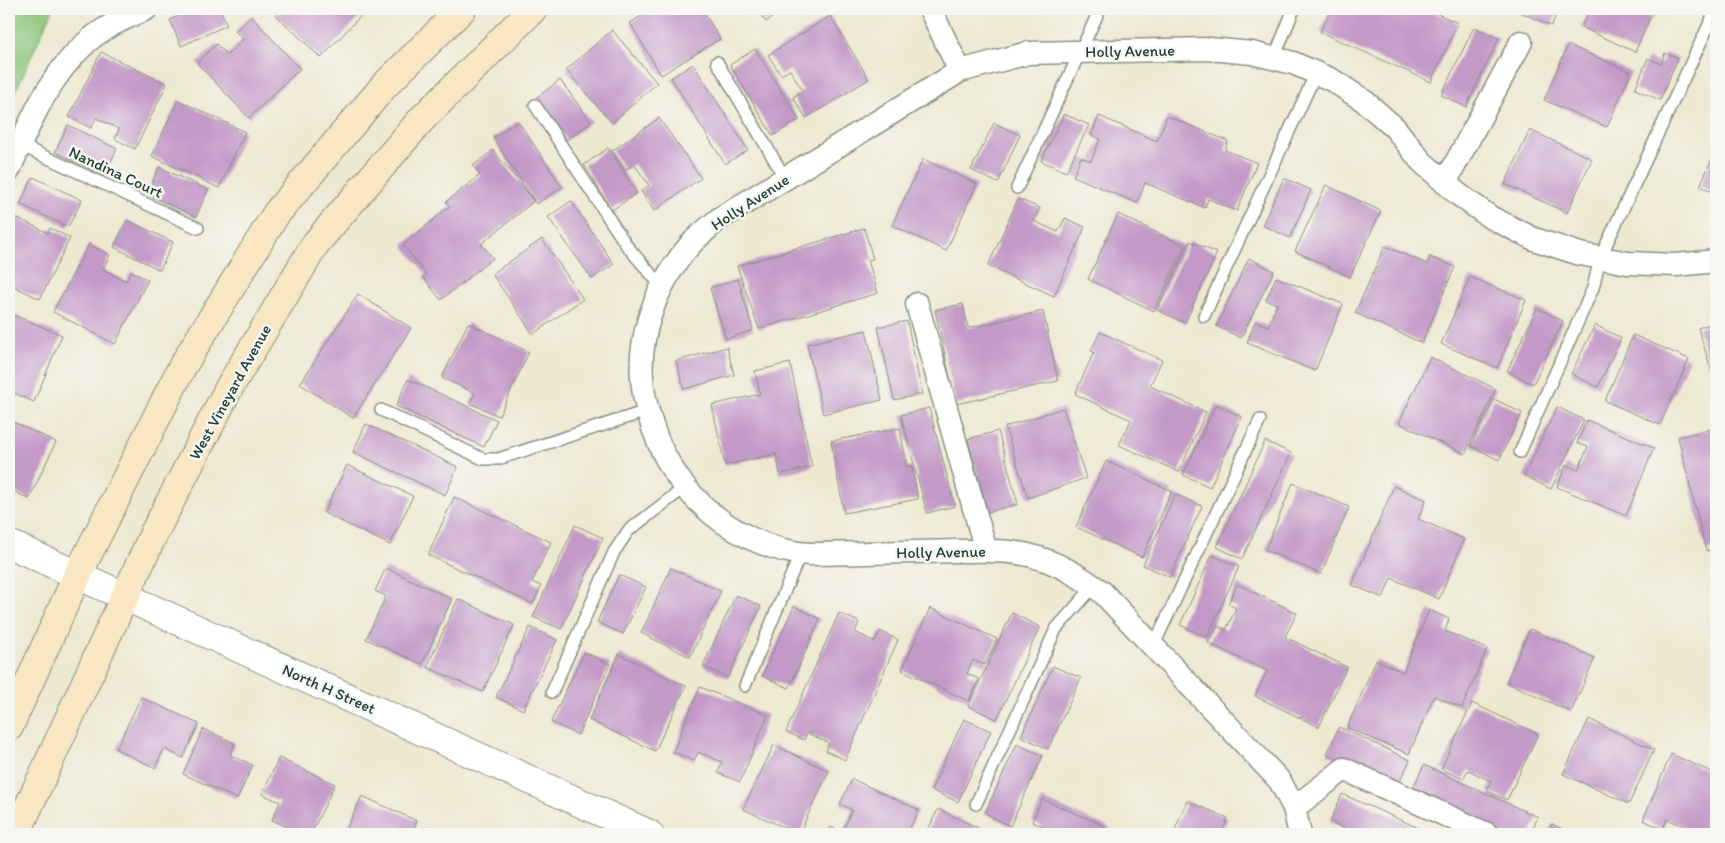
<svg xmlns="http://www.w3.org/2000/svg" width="1725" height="843" font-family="Itim,sans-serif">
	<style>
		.green { fill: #8bc57a; stroke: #558157 }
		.building { fill: #c399c7 }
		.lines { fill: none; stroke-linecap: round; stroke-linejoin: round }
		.service-casing { stroke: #869282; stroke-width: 14 }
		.minor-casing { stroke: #869282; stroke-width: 25 }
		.tertiary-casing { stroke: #869282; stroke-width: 30 }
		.secondary-casing { stroke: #869282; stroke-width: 30 }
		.service { stroke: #fff; stroke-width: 11 }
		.minor { stroke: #fff; stroke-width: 22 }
		.tertiary { stroke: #fff; stroke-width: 28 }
		.secondary { stroke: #f9e7c3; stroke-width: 28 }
		.labels { text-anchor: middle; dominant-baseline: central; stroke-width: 5; stroke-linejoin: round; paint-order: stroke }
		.street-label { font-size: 16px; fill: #1f3d34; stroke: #f6f6f2 }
	</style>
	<rect width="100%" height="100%" fill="#f6f6f2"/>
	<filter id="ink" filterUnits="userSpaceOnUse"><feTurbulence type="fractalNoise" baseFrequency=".02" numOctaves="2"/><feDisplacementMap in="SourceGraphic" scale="10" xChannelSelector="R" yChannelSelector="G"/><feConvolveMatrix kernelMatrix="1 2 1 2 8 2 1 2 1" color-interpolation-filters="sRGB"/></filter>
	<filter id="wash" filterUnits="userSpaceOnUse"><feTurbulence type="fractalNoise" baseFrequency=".0096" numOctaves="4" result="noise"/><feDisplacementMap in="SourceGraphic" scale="20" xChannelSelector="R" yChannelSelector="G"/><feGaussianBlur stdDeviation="1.12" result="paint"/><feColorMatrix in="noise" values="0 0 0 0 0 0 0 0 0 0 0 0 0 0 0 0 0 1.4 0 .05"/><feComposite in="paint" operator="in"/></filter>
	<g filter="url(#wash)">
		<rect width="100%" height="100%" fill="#eee8d0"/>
		<path class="green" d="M9,9H53L9,106Z"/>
		<g id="blocks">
			<path class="building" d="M194,9H220L227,25L181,46L170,20Z
				M282,9H367L321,58L276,15Z
				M653,9H702L720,39L661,75L630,23Z
				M756,9H784L766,22Z
				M1331,9L1341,13L1343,9H1426L1458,23L1431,82L1320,32Z
				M1513,9H1559L1551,26Z
				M1590,9H1654L1635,52L1581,27Z
				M251,16L300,69L249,118L197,63L216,44L227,55L243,39L235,31Z
				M830,16L869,79L806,118L793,97L803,91L790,70L781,75L768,55Z
				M1474,27L1499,38L1466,107L1441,95Z
				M612,30L657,83L612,123L566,70Z
				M1568,45L1631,72L1607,127L1544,100Z
				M755,49L799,120L773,136L730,65Z
				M101,52L167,84L135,149L115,139L119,129L96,118L91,128L69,117Z
				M1665,53L1678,58L1660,100L1635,89L1648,58L1661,64Z
				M693,64L748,150L725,164L671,78Z
				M560,80L591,122L567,140L536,98Z
				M178,100L245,132L219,188L152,156Z
				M1064,114L1089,125L1066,172L1041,161Z
				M1099,116L1157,141L1167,116L1228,141L1225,150L1257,163L1237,211L1208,199L1205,208L1145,183L1137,203L1073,176L1081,157L1091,161L1100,139L1091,135Z
				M659,118L701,178L654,211L641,191L649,185L634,164L625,170L612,151Z
				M518,121L562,187L536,204L493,138Z
				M994,123L1020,135L998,183L971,170Z
				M68,125L117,149L104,176L55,152Z
				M1530,130L1592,159L1567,213L1505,184Z
				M608,148L637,193L612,210L584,165Z
				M1716,149V193L1700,186Z
				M493,150L534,201L481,244L493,258L441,300L423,277L426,274L403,245L450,206L446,202L480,175L473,166Z
				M923,159L977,184L946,251L892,225Z
				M159,167L208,190L196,217L147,194Z
				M33,177L82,200L68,227L20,204Z
				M1284,178L1311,190L1290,238L1262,225Z
				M1326,185L1381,211L1350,277L1295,251Z
				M1018,199L1040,208L1034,221L1058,232L1065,218L1085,227L1054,296L988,266Z
				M571,201L614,264L592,279L548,217Z
				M9,214L48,233L50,228L70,238L40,299L9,284Z
				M1118,214L1185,246L1154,311L1088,279Z
				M127,220L173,242L160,270L114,247Z
				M864,228L873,259L868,260L878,293L759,329L737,266Z
				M542,239L583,299L533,334L492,274Z
				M1190,241L1217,253L1185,323L1157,310Z
				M89,244L110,255L103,269L126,281L131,271L148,280L115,344L53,312Z
				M1385,246L1427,264L1430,257L1455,267L1422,343L1355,313Z
				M1249,258L1274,271L1241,338L1216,326Z
				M1276,277L1343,304L1315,371L1247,343L1255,321L1268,326L1277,304L1266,300Z
				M1470,277L1526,300L1497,368L1441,344Z
				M738,279L753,330L726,339L710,288Z
				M358,294L411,328L353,418L300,384Z
				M963,304L968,328L1043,311L1058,381L956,404L935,310Z
				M1537,308L1563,321L1533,384L1507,371Z
				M9,313L62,335L34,402L9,391Z
				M907,321L922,394L894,400L878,327Z
				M1716,322V385L1698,328Z
				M468,323L529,352L499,416L470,403L475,393L442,378Z
				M1595,325L1621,338L1598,387L1571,374Z
				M866,330L882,400L823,414L807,344Z
				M1100,332L1162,360L1150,386L1206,412L1179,472L1119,445L1131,420L1075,394L1094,352L1091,351Z
				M1633,335L1689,359L1660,425L1605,401Z
				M727,347L734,375L684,389L676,361Z
				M1430,357L1496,389L1465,454L1399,423Z
				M790,363L812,467L780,474L776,454L725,465L712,405L760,394L755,371Z
				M408,379L497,420L484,447L396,406Z
				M1494,399L1522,413L1499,460L1471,446Z
				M1216,404L1242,417L1210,487L1183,475Z
				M1557,407L1584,420L1551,489L1524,476Z
				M929,408L955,506L927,513L901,415Z
				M1063,408L1086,478L1028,498L1005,427Z
				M9,420L56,442L29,499L9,489Z
				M1587,420L1654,448L1626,516L1557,487L1566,465L1578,470L1588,447L1577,443Z
				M366,424L458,467L445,495L353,452Z
				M900,428L907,467L912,466L918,499L844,513L831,441Z
				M1710,429L1716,446V548L1706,551L1678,437Z
				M998,431L1018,504L988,512L968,439Z
				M1265,441L1291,453L1242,559L1217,547Z
				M1106,461L1172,491L1142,557L1076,527Z
				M347,465L413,496L390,545L324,513Z
				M1293,483L1349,507L1321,574L1265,550Z
				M1394,486L1426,500L1418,519L1464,539L1439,599L1391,578L1383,598L1352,585Z
				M1175,494L1202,506L1170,577L1143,565Z
				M454,497L551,542L532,582L541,586L533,604L428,555Z
				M575,525L603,538L561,629L533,617Z
				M1212,555L1239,567L1207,637L1180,625Z
				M386,568L452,599L422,664L366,639L386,596L375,591Z
				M671,568L721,591L690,657L641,633Z
				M619,575L646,587L623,634L597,622Z
				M1237,584L1297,613L1285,637L1347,667L1319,727L1255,696L1267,671L1208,643L1217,626L1226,630L1236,608L1228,604Z
				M736,595L761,606L728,678L703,666Z
				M458,599L514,625L483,692L427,667Z
				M794,606L820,619L789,688L762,676Z
				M930,608L997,639L985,665L973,660L967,674L979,679L969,701L902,670Z
				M1429,610L1449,619L1445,631L1487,649L1462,708L1434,696L1409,754L1347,728L1376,660L1403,672Z
				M839,613L859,622L855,632L875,642L880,631L898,640L845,760L826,751L829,743L807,733L804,740L786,732Z
				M1012,613L1040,627L997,719L968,706Z
				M530,627L557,640L523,710L496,697Z
				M1530,629L1595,658L1571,712L1506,682Z
				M584,652L610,664L578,735L551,722Z
				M619,654L686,686L655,751L589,720Z
				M1053,666L1081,678L1048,749L1021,736Z
				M700,687L768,715L740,782L718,773L722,762L698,752L694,761L673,752Z
				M141,697L199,724L183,758L164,749L155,768L116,749Z
				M1472,703L1538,734L1507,800L1487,791L1491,781L1468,770L1463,779L1441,769Z
				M964,719L991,731L958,802L931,790Z
				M1589,719L1654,750L1629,804L1563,774Z
				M1339,727L1410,760L1397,787L1327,754Z
				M203,729L235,743L230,755L253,765L237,799L183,774Z
				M1017,744L1043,756L1010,826L985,813Z
				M774,745L829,771L799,834L743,809Z
				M1671,754L1716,774V834H1691L1693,830L1667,819L1663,829L1643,820Z
				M279,758L335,784L311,834H303L272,820L280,802L262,794Z
				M1424,765L1538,817L1530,834H1502L1411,792Z
				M852,779L919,810L907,834H827L831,827L842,832L852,810L840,804Z
				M1342,794L1432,834H1357L1330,822Z
				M362,796L417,821L412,834H344Z
				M1042,799L1108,827L1105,834H1039L1042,826L1032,822Z
				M1187,801L1228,818L1221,834H1180L1174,832Z
				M938,809L991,834H926Z
				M1552,824L1573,834H1547Z
				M423,828L437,834H420Z"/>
		</g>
	</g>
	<g filter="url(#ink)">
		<use href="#blocks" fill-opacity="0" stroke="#869282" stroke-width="1"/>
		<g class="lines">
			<g class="service-casing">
				<path id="service" d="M1274,58L1294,9
					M717,62L785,178
					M535,105L627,246L662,287
					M20,145L198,228
					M1017,188L1100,9
					M1204,316L1316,73
					M381,410L483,459H498L647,411
					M1520,452L1593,288L1600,258L1712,18
					M1153,647L1260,420
					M745,686L801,552
					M552,692L614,552L628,531L684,488
					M976,804L1056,629L1094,586"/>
			</g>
			<g class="minor-casing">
				<path id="minor" d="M930,9L960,71
					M9,170C29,124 48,77 86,43C103,27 126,18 146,9
					M1445,183L1521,42
					M917,304L986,551
					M1294,808L1344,769L1487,834
					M1300,834L1294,808L1280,781L1102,592C1082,578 1062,565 1039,558C1012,549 984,551 957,551C927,552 896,552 866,553C847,553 828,554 810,554C769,552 727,530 699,502C668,472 652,436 644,394C634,341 656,283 691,244C699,235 710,227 719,219L960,71L1028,53L1210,49L1252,53L1293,63L1332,80L1363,100L1395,128L1421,161L1458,194L1490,217L1534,239L1580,254L1628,263L1676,265L1716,261"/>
			</g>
			<g class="tertiary-casing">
				<path id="tertiary" d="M9,544L649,834"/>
			</g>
			<g class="secondary-casing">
				<path id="secondary" d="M9,727L77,576L182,367L276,214L384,86L462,9
					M16,834L154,533L230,386L316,243L421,120L533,9"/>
			</g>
			<use href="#service" class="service"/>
			<use href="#minor" class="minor"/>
			<use href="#tertiary" class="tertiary"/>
			<use href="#secondary" class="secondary"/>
		</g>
	</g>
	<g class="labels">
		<g class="street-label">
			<text transform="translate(1130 51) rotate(-1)">Holly Avenue</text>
			<text transform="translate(116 172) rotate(25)">Nandina Court</text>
			<text transform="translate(750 202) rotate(-33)">Holly Avenue</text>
			<text transform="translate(230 392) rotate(-61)">West Vineyard Avenue</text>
			<text transform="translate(941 552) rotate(-1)">Holly Avenue</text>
			<text transform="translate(329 689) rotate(24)">North H Street</text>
		</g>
	</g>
	<rect width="1725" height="843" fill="none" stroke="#f6f6f2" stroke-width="30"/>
</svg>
